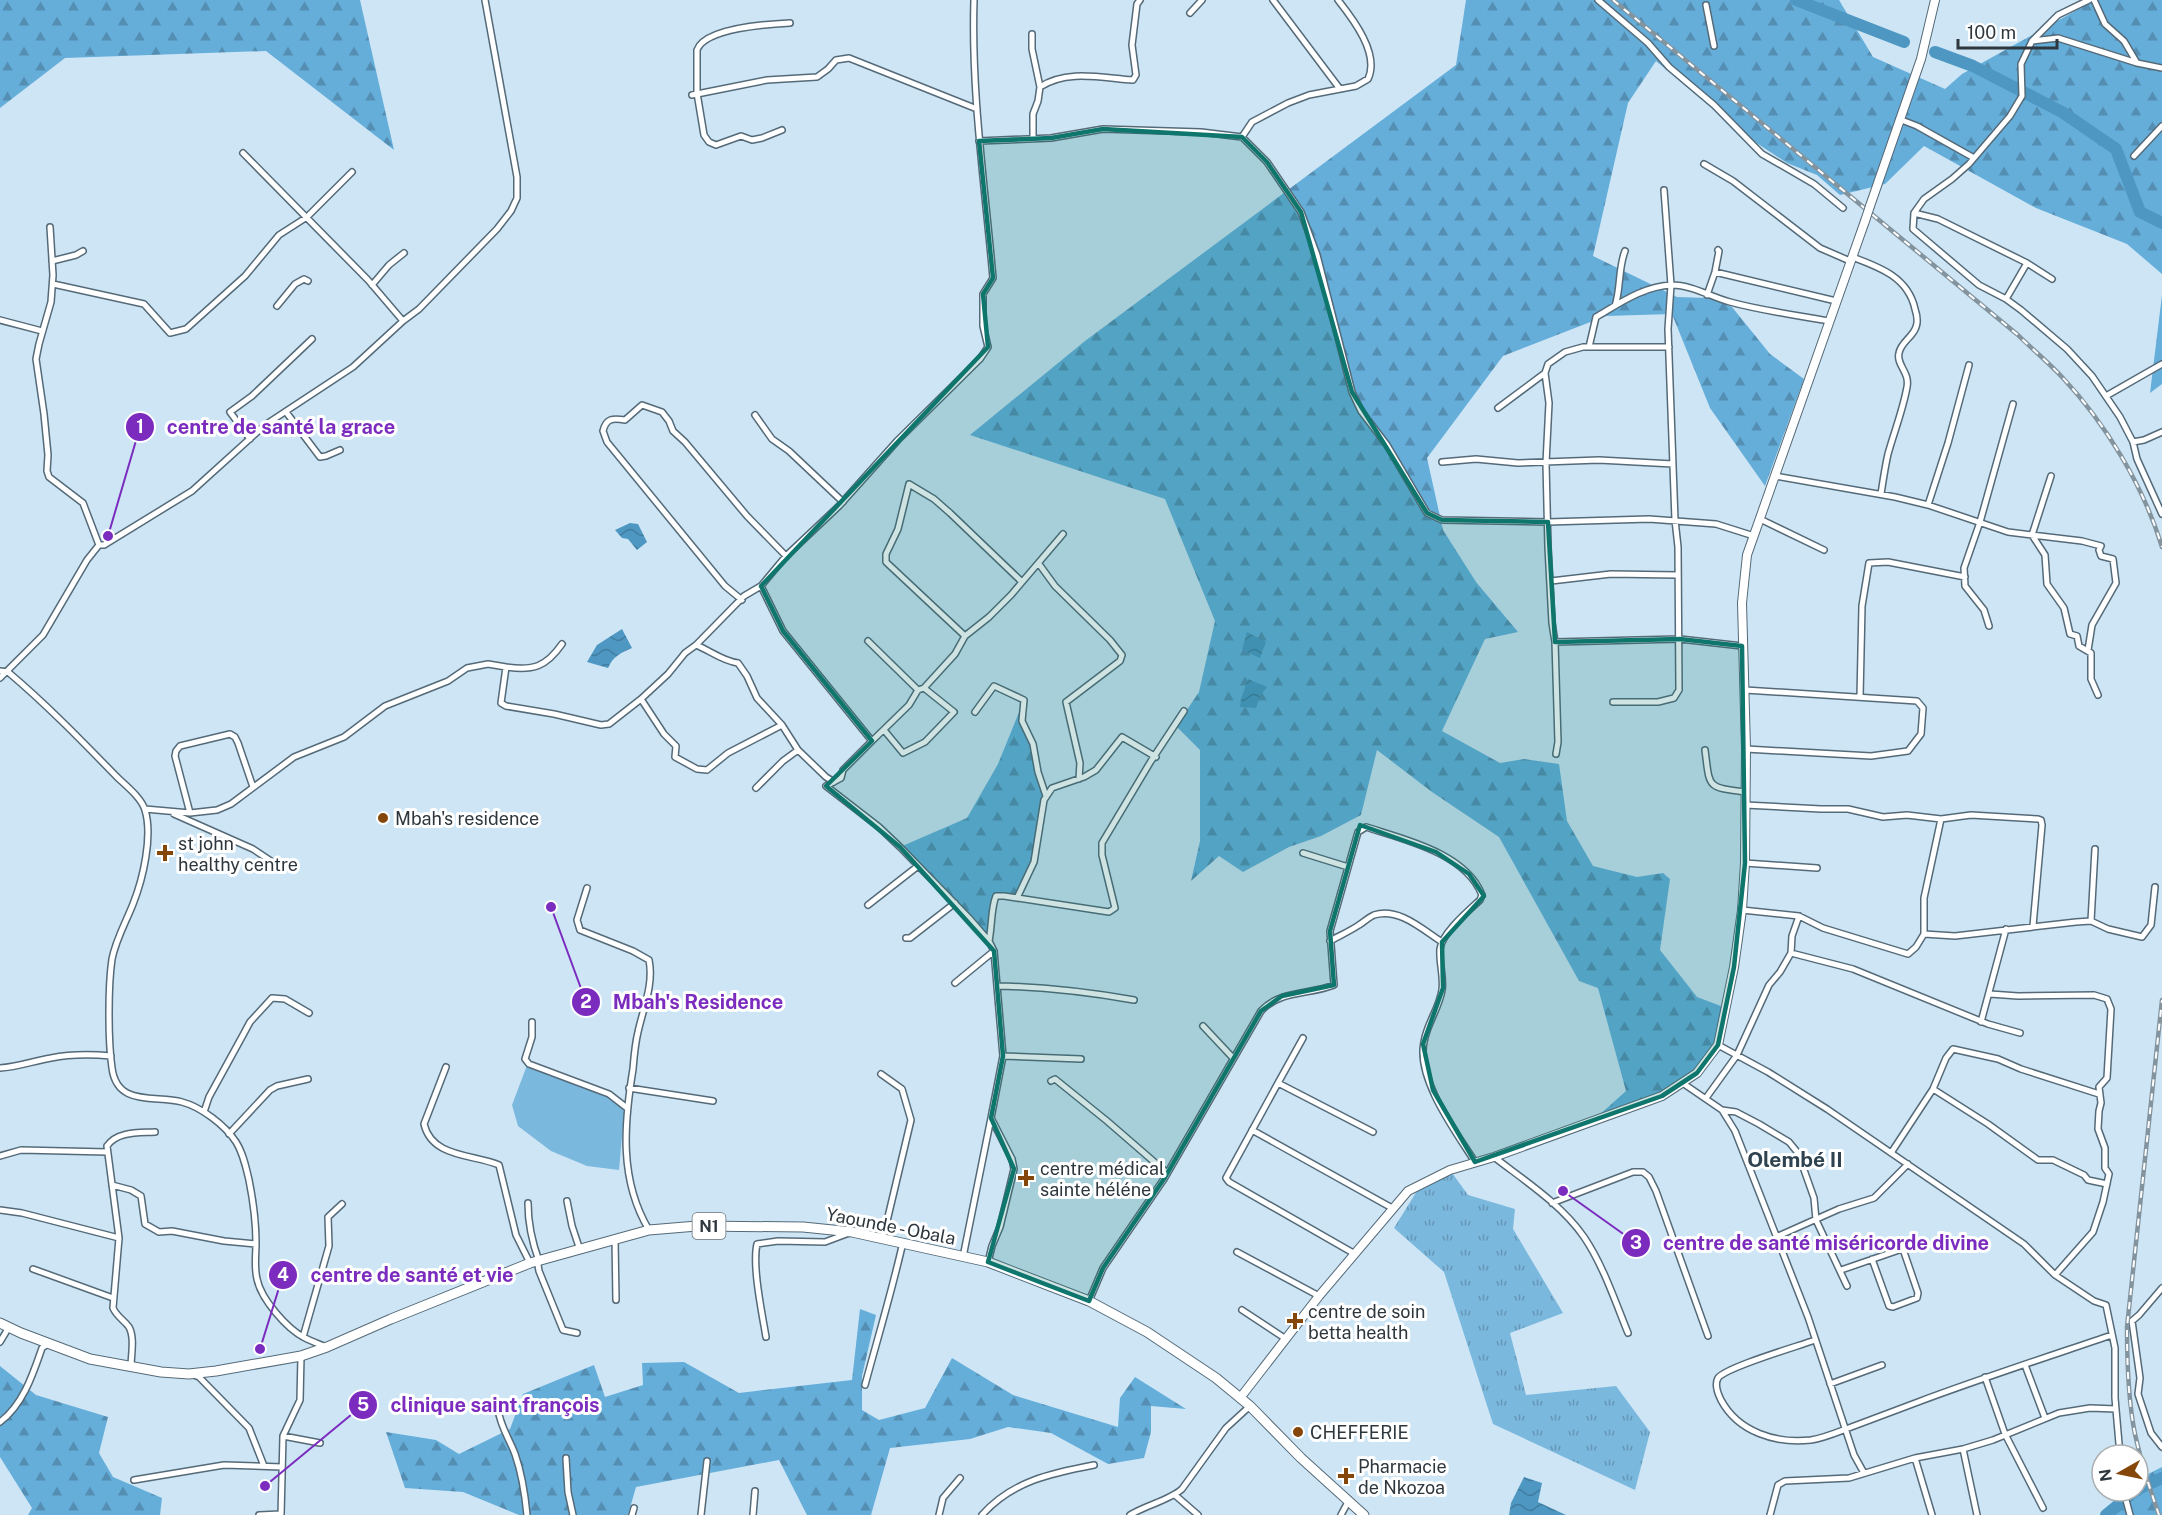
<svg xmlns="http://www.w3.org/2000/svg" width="2162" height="1515" font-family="'Public Sans',sans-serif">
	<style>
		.grass { fill: url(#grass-tufts) }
		.forest { fill: url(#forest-firs) }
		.park { fill: #7bb8de }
		.water { fill: url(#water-waves) }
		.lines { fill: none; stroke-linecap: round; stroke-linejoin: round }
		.river { stroke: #4d97c2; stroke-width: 12 }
		.street-casing { stroke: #556a78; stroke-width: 8 }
		.secondary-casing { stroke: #556a78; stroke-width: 10 }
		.highway-casing { stroke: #556a78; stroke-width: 11 }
		.street { stroke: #fff; stroke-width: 5 }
		.secondary { stroke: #fff; stroke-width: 8 }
		.highway { stroke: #fff; stroke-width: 9 }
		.rail-casing { stroke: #83949f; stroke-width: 4.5 }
		.rail { stroke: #fff; stroke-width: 2; stroke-dasharray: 7; stroke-linecap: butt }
		.secondary-bridge-casing { stroke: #556a78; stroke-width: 10; stroke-linecap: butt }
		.secondary-bridge { stroke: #fff; stroke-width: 8 }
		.marked { fill: #0f766e; fill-opacity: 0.2; stroke: #0f766e; stroke-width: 4.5; stroke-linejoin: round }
		.poi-dot { fill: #854609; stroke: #fff; stroke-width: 2 }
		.labels { text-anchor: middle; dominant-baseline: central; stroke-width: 6; stroke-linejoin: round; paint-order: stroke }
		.shield { fill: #fff; stroke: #6d7377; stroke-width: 1.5 }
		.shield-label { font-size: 16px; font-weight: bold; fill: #2e373d }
		.poi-label { font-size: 18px; fill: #2e373d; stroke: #fff; text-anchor: start }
		.street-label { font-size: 18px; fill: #2e373d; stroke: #fff }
		.quarter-label { font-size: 21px; font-weight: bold; fill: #2e424f; stroke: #fff }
		.leader { fill: none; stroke: #7b2cbf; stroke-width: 2 }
		.callout-dot { fill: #7b2cbf; stroke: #fff; stroke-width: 2 }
		.mark-label { font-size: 18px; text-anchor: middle; font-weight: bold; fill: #fff }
		.callout-label { font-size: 20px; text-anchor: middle; font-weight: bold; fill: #7b2cbf; stroke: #fff; stroke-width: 6; stroke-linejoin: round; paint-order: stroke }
	</style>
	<defs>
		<pattern id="grass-tufts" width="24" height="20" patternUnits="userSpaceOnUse" patternTransform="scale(1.5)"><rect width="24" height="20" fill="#7bb8de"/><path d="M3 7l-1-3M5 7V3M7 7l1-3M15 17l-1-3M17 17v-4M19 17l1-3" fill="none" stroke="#6596b5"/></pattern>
		<pattern id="forest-firs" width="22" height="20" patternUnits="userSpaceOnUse" patternTransform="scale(1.5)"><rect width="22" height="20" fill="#65aeda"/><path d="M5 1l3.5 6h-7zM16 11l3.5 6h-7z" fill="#548eb2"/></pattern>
		<pattern id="water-waves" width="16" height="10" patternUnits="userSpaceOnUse" patternTransform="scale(1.5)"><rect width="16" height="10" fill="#4d97c2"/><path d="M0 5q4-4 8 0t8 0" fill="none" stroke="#407c9f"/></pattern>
	</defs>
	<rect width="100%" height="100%" fill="#cde5f5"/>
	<path class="grass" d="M1450,1170L1468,1195L1515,1209L1513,1229L1563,1313L1510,1333L1526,1395L1616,1386L1650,1432L1635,1490L1493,1424L1444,1272L1394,1228L1425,1178Z"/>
	<path class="forest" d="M0,0H360L394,150L266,51L65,58L0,108Z
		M1466,0H1839L1873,57L1945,89L1962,74L2095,0H2162V274L2127,244L2036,208L1924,146L1885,184L1840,195L1817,175L1787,163L1740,132L1656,61L1628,103L1593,256L1677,297L1708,298L1732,307L1770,354L1804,379L1765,486L1710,408L1672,314L1606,316L1503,356L1427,458L1443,530L1476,582L1518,632L1485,639L1442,731L1500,763L1524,759L1559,764L1567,821L1593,866L1637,877L1663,873L1670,879L1660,950L1697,997L1726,1008L1718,1045L1684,1084L1588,1125L1626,1091L1598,988L1579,981L1499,837L1432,792L1377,750L1361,815L1321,836L1289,847L1243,872L1219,856L1191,881L1200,841V750L1176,726L1199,692L1215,621L1165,499L970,435L1085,341L1456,65Z
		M2162,295V384L2150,393Z
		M1024,700L1022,721L1033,744L1046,796L1034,862L1017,898L996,897L989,941L900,847L967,818L998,764Z
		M860,1309L876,1315L862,1376V1410L879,1420L925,1408L952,1358L1013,1395L1118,1427L1120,1398L1135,1377L1186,1409L1151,1406V1432L1144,1458L1108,1464L1051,1433L1008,1427L970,1439L890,1448L871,1515H807L779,1460L636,1487L628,1515H519L463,1492L405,1488L386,1432L436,1440L459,1454L510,1429L523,1394L594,1365L605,1397L643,1385L642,1363L684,1362L739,1393L852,1380Z
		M0,1366L36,1395L108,1417L99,1453L113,1477L162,1498L160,1515H28L32,1508L0,1457Z
		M2162,1467V1515H2115L2128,1491H2138V1479Z"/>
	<path class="park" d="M529,1060L539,1066L614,1094L625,1103L619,1170L587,1166L551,1151L518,1126L512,1105Z"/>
	<path class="water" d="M630,523L638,524L647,542L637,550L628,539L622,538L615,530Z
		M622,629L632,648C621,653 613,656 608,668L587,662L597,645Z
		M1247,632L1266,642L1260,658L1242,650Z
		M1248,679L1267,687L1260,696L1256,708L1240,707L1241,699Z
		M1524,1477L1542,1483L1538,1502L1566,1515H1509L1511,1503Z"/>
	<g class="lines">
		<path class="river" d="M1796,0L1904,42
			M1935,52L1973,66L2062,112L2116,149L2140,212L2162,223
			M2138,1489L2162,1478
			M2106,1515L2135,1491"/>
		<g class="street-casing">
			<path id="street" d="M1273,0L1340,89
				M1598,0L1648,43L1669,67L1714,105L1762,154L1814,184L1843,208
				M2089,0L2058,15L2032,41L2021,64L2022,96L2010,116L1969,164L1952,179L1924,199L1914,213L1913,229L1979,285L2006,299L2021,310L2067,349L2092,376L2120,417L2133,442L2137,459L2162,514
				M2094,0L2105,24L2124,41L2137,63
				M1706,5L1714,46
				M1190,13L1202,0
				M1032,34V49L1040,87L1038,101L1033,114V138
				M2032,41L2058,38L2137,63L2162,68
				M1040,87C1067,69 1102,78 1133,80L1136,75L1132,45L1137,4L1140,0
				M692,95L767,80L817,77L828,69L836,60L849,58L977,109
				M1899,119L1917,126L1974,158
				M782,130L762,138L752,140L741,136L716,145L709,142L704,135L697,93V50C705,28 769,24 790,23
				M1242,137L1252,122L1288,103L1309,95L1356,86L1368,79C1380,54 1353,19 1338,0
				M979,141L1051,138L1103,129L1201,132L1242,137L1267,162L1301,212L1317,255L1352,392L1361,411L1387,445L1427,513L1442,520L1548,522L1649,519L1716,524L1754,536
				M243,153L368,280L403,321
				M2134,156L2162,126
				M1704,164L1733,181L1820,248L1850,261
				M1914,213L1938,219L2027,263L2052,279
				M50,227L53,275L51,302L39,344L36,359L44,414L48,455L47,471L49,477L83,503L99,545
				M1852,257C1879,267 1908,277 1915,309C1917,315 1918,322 1916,327C1913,337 1901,342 1899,353C1896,365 1910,372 1907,387C1903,410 1894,432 1888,454C1885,467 1883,481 1881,494
				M52,261L76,255L83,251
				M1715,272L1836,301
				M53,284L144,304L170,333L186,329L245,276L279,235L307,217L352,172
				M372,285L389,265L404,253
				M1707,295L1715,272L1719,251L1718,250
				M2006,299L2027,263
				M277,306L295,284L304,279L308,281
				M1615,306C1621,288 1618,269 1625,251
				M0,320L42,331
				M1589,347L1596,317C1620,303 1644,286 1672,285C1692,285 1711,297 1730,302C1763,311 1796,315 1829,321
				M2106,396L2162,364
				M1498,408L1545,373
				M286,412L320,457L326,456L340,450
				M755,415L772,439L789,451L843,502
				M250,439L230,412L252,396L312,339
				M2133,442L2144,440L2162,432
				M1442,462L1476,459L1518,463L1599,460L1673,464
				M1775,476L1895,497L1928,505L2008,532L2082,541L2101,546L2099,550L2101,556L2113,559L2116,583L2092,625L2088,650
				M2051,476L2032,535L2045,555L2047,584L2064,608L2070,634L2077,636L2079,646L2091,653V679L2098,695
				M1928,505L1948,443L1969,365
				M1760,519L1824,550
				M1039,564L1055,586L1110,640L1122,655L1120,661L1066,702L1080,763L1079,779
				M1551,581L1611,574L1677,575
				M761,586L783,631L872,741L843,770L841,778L826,786L879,827L900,847L969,918L989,941L994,951L1003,1056L991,1118L1012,1159L1014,1169L1000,1227L992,1246L988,1262
				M742,600L725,586L607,442L603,431C606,418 613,418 625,420L642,405L662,412L669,421L673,431L685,442L747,516L786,556
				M1989,626L1984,610L1965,586L1964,568L1980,522L2013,404
				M965,636L886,562V554L898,529L909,484L934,499L950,513L1021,581
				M868,641L918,690
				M1555,642L1680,639L1742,646
				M696,645C711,651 722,661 738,663L747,676L757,698L782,725L798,750L826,777L834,782
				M506,667C533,671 546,667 562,644
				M0,671L8,672C46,704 81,740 116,776C125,785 141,797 145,810C153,836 143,879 133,904C126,922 116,939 112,959C108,986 108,1041 112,1068C117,1107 155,1095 182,1102C201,1107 225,1125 236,1142C243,1153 246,1167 249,1180C253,1200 256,1223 256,1243C256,1256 254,1267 257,1279C261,1299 287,1329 305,1338C311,1341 319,1344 326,1347
				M0,678L43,635L87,560L99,545H104L192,491L265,425L353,367L403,321L419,309L497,229L511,211L517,198V177L485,0
				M1745,690L1917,701L1923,708L1921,734L1908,751L1871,756L1746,749
				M1860,697L1862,606L1869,563L1888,562L1965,577
				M1613,702H1658L1674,698L1679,690L1678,547L1675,520L1668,329L1671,285L1664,190
				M975,712L994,686L1024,700L1022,721L1033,744L1038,772L1046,796
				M782,725L728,753L707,770L697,769L675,757L676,746L664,734L641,699L668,674L685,653L696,645L744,596L761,586L786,556L839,506L898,440L980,359L988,347L983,326V294L993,278C985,186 971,93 974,0
				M884,730L903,753L925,742L954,712L924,688
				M872,741L909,705L918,690L924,688L955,654L965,636L989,617L1011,595L1063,534
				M1705,750C1710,788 1706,787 1745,792
				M1556,754L1558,742L1555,642L1552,623L1548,547L1546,463L1549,403L1545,373L1548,364L1565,352L1583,347H1669
				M756,788L783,761L798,750
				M1745,805L1821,809H1848L1883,817L1907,815L1941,819L1971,815L2038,819L2041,820L2042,825L2033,926
				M145,809L190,813L217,810L231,804L294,757L344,737L385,706L448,681L467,668L488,664L506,667L501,703L506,706L554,714L601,725L609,724L641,699
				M190,813L175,756L176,751L180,746L230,734L235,737L238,743L253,787
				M174,814L253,849L277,865
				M1303,853L1348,867
				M1745,863L1817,868
				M587,888L577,920L580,930L633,951L649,960C654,984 643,1009 638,1032C635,1044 634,1057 633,1069C624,1124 619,1180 649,1230
				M1017,898L1034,862L1044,800L1052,788L1084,777L1096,770L1122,737L1156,757
				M868,905L918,866
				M1742,910L1799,916
				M2091,921L2095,849
				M1924,934V898L1941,819
				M906,938H910L955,903
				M989,941C992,926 991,908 996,896H1004L1109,912L1115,908L1102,855V843L1151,761L1184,711
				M1330,941C1339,936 1350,931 1359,925C1364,922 1369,917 1374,915C1399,907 1423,930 1442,942
				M1791,953L1853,969L1988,1024L2020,1033
				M955,983L994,951
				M998,986C1044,987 1088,992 1134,1000
				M1990,994L2018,996L2094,995L2107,999L2111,1009L2107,1078L2099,1087L2101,1103L2099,1111L2098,1129L2105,1148V1168L2109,1174L2103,1202L2093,1232L2055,1275
				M532,1022V1037L525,1059L529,1064L609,1094L627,1108
				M1981,1022L2006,929
				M1203,1026L1233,1058
				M1718,1045L1768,1072L1827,1109L2024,1244L2055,1275L2094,1301L2106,1305L2115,1348V1398L2120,1455
				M1003,1056L1081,1059
				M446,1067L424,1124C432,1158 473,1154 499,1165L516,1235L530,1263
				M0,1068C18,1067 33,1061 51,1058C71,1054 90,1054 111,1056
				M881,1074L902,1089L911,1120L883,1238
				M1051,1081L1055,1079L1107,1121L1167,1173
				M1278,1083L1303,1038
				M1684,1084L1722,1110L1735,1131L1808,1317L1854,1455L1864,1473
				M629,1088L713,1101
				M1933,1089L1988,1124L2038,1160H2053L2084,1175L2088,1180L2107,1184
				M1706,1098L1737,1055L1769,985L1780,972L1791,953L1792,936L1799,916L1823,928L1908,954L1916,947L1924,934L1955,936L2076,922L2091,921L2108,929L2142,937L2151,925L2155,887
				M1722,1110L1736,1112L1759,1124L1789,1142L1798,1153L1814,1198L1816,1220L1847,1286
				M204,1112L209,1097L243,1035L250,1022L272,998L285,999L309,1013
				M1252,1130L1392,1208
				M229,1134L270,1090L277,1086L308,1079
				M1891,1153L1933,1089L1946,1058L1953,1049L1998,1059L2021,1069L2099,1094
				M0,1156L21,1150L107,1152
				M1494,1157C1525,1181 1561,1204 1584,1237C1603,1265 1615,1301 1628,1333
				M112,1185L131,1190L141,1196L145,1224L159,1232L172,1231L224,1241L256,1244
				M567,1201L572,1226L580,1250
				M528,1203C528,1223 532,1242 539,1261L538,1265L539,1271L563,1330L577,1333
				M1552,1203L1633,1172H1643L1649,1177L1656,1191L1708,1336
				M0,1210L22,1213L119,1238
				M1776,1237L1839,1209L1874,1198L1908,1164
				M615,1239L616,1300
				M1237,1252L1319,1296
				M1355,1254L1229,1182L1226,1178L1278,1083L1373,1132
				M963,1257L991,1118
				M33,1269L113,1298
				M1841,1270L1902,1249L1904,1252L1918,1293L1917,1298L1893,1307L1889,1306L1872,1259
				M2162,1288L2139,1315L2132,1321L2140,1378L2138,1394L2151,1433L2162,1447
				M1089,1301L1103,1268L1164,1179L1261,1011C1280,990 1309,995 1334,985L1330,931L1358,832L1366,827C1403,839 1466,853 1482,895L1480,900C1468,911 1442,933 1440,949C1439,963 1444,977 1442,990C1439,1009 1427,1023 1424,1042C1416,1079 1456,1132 1475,1162
				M1242,1310L1286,1339
				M303,1337L329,1246L328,1217L342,1204
				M766,1337C762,1313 752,1266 757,1244L778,1241L825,1242L849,1233
				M1815,1340C1799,1346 1726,1367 1718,1378C1714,1385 1718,1394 1721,1400C1738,1432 1776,1444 1811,1440C1825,1438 1840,1431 1854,1426C1875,1418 1897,1410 1918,1402C1982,1378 2047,1357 2112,1335
				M0,1342L9,1327
				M2025,1365L2045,1418
				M131,1367C131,1355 135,1338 129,1327C124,1320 117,1317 113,1308L119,1238L107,1146C117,1131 139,1133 155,1132
				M194,1375L199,1377L249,1428L264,1466
				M1985,1377L2005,1434L2043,1508
				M1830,1384L1882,1365
				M865,1385C878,1337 892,1291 903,1242
				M498,1409C500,1426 509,1438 515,1454C522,1474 525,1494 527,1515
				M0,1422C23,1405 33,1374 42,1348L48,1344
				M283,1436L320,1443
				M1963,1449L1977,1515
				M566,1458L568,1492L573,1515
				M1915,1458L1932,1515
				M134,1480L224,1465L282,1467
				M2122,1491L2125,1497
				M1175,1495L1198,1515
				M2126,1500L2130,1515
				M259,1515L281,1514
				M281,1515L283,1436L300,1400L301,1356
				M632,1515L634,1508
				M701,1515L707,1461
				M753,1515L755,1491
				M939,1515L943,1498L960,1478
				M982,1515C1012,1481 1052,1473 1094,1465
				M1130,1515C1146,1505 1170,1500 1182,1489L1226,1428L1250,1406
				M1341,1515L1348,1502
				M1770,1515L1778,1485L1785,1481L1849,1478L1915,1458L1963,1449L1993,1440L2059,1413L2090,1408L2116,1409"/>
		</g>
		<g class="secondary-casing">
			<path id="secondary" d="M1870,206L1921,59L1935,0
				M1240,1398L1319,1296L1408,1191L1450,1170L1494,1157L1662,1096L1697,1073L1718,1045L1734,967L1742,910L1745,863L1746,749L1742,603L1747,555L1865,221"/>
		</g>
		<g class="highway-casing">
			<path id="highway" d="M0,1323L21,1333L90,1359L161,1372L189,1374L216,1371L301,1356L327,1347L391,1319L530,1263L649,1230L697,1226L803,1227L852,1232L988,1262L1089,1301L1147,1332L1216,1378L1250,1406L1301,1458L1364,1515"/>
		</g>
		<use href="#street" class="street"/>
		<use href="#secondary" class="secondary"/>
		<use href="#highway" class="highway"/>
		<g class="rail-casing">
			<path id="rail" d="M1613,0L2018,335C2032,349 2048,362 2062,377C2106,424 2143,485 2162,547
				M2159,1515C2150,1489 2141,1462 2135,1434C2128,1400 2127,1362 2127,1327L2162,1000"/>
		</g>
		<use href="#rail" class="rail"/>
		<g class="secondary-bridge-casing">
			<path id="secondary-bridge" d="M1865,221L1870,206"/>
		</g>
		<use href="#secondary-bridge" class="secondary-bridge"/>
	</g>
	<path class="marked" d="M1103,129L1242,137L1267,162L1301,212L1352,392L1427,513L1442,520L1548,522L1555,642L1680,639L1742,646L1745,863L1734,967L1718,1045L1697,1073L1662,1096L1475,1162L1433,1090L1423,1044L1443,988L1442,942L1484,896L1469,874L1436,852L1360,825L1330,931L1334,985L1282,996L1261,1011L1164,1179L1103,1268L1089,1301L988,1262L1014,1169L991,1118L1003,1056L994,951L900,847L826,786L872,741L783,631L761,586L988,347L983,294L993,278L979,141L1051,138Z"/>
	<g class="poi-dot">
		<circle cx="383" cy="818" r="6"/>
		<path d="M162 844h6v6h6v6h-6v6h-6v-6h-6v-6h6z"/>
		<path d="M1023 1169h6v6h6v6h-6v6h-6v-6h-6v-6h6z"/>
		<path d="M1292 1312h6v6h6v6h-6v6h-6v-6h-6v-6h6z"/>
		<circle cx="1298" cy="1432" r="6"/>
		<path d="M1343 1467h6v6h6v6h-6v6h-6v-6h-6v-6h6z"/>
	</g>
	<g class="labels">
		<rect class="shield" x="692.5" y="1213" width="33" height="26" rx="4.5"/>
		<g class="shield-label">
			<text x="709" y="1226">N1</text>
		</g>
		<g class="poi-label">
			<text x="395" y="818">Mbah's residence</text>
			<text x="178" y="843">st john<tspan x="178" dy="21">healthy centre</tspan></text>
			<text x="1040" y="1168">centre médical<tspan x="1040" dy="21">sainte héléne</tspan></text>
			<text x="1308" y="1311">centre de soin<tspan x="1308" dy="21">betta health</tspan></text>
			<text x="1310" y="1432">CHEFFERIE</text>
			<text x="1358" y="1466">Pharmacie<tspan x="1358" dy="21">de Nkozoa</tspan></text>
		</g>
		<g class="street-label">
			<text transform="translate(891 1226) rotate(11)">Yaounde - Obala</text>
		</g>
		<g class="quarter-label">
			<text x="1795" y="1159">Olembé II</text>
		</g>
	</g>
	<path class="leader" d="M108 536L140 427M551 907L586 1002M1563 1191L1636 1243M260 1349L283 1275M265 1486L363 1405"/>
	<g class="callout-dot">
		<circle cx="108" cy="536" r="6"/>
		<circle cx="551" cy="907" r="6"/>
		<circle cx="1563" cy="1191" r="6"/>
		<circle cx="260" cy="1349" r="6"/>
		<circle cx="265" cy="1486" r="6"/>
		<circle cx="140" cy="427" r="15"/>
		<circle cx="586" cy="1002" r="15"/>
		<circle cx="1636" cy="1243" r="15"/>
		<circle cx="283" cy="1275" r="15"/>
		<circle cx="363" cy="1405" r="15"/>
	</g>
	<g class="mark-label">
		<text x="140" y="433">1</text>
		<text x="586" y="1008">2</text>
		<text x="1636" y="1249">3</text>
		<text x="283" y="1281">4</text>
		<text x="363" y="1411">5</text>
	</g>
	<g class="callout-label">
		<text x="281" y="434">centre de santé la grace</text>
		<text x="698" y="1009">Mbah's Residence</text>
		<text x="1826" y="1250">centre de santé miséricorde divine</text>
		<text x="412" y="1282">centre de santé et vie</text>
		<text x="495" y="1412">clinique saint françois</text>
	</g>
	<g transform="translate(2120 1473) rotate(261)"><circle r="28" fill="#ffffff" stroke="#abafb1" stroke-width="1.5"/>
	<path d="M0-4.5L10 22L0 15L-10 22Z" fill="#854609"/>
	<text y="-9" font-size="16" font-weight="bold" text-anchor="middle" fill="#2e373d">N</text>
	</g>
	<path d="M1958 39v9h99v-9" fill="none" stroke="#2e373d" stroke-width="3"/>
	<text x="1967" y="39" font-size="18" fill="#2e373d" stroke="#ffffff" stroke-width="4.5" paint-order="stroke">100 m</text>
</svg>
